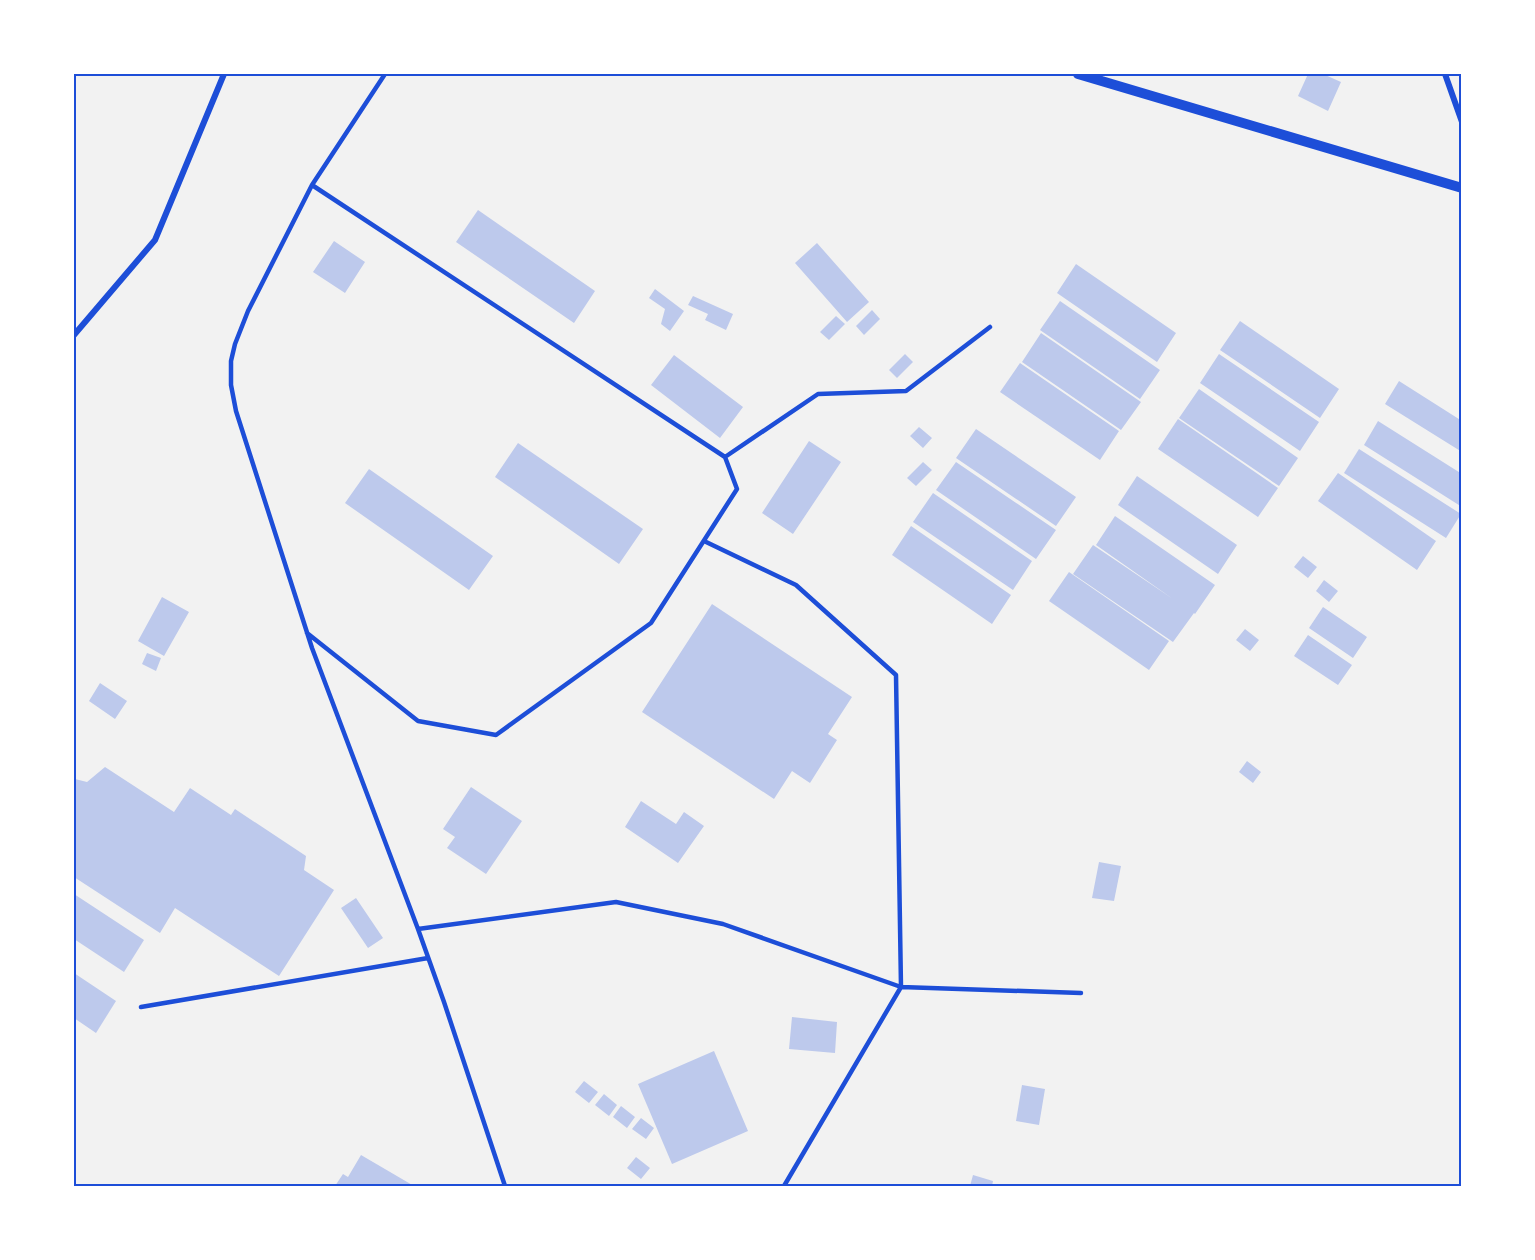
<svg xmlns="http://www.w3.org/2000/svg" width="1535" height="1260" font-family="Quicksand,sans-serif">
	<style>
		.building { fill: #bdc9ec }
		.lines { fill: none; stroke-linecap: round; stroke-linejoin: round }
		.service { stroke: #1d4ed8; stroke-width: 4.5 }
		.minor { stroke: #1d4ed8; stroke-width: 6 }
		.tertiary { stroke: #1d4ed8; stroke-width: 10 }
		.neatline { fill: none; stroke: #1d4ed8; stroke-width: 2 }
	</style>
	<rect width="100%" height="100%" fill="#f2f2f2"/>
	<path class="building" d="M1308,74H1323L1341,82L1328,111L1298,96Z
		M478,210L595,291L574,323L456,242Z
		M334,241L365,262L345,293L313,272Z
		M817,243L869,302L847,322L795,263Z
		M1076,264L1176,333L1157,362L1057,293Z
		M655,289L684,311L670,331L661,324L665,309L649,298Z
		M693,296L733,314L726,330L705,320L708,314L688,305Z
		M1060,301L1160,370L1140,399L1040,330Z
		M872,310L880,319L864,335L856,326Z
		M836,316L845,324L829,340L820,332Z
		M1240,321L1339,389L1320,418L1220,350Z
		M1041,333L1141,402L1121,430L1022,362Z
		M905,354L913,362L897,378L889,370Z
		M1219,354L1319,422L1300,451L1200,383Z
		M674,355L743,407L720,438L651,385Z
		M1020,363L1119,431L1100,460L1000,392Z
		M1399,381L1462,421V452L1385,404Z
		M1199,389L1298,458L1279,486L1179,418Z
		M1178,419L1278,488L1258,517L1158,449Z
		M1378,421L1462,474V507L1364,445Z
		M919,427L932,438L923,448L910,436Z
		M976,429L1076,497L1056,526L956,458Z
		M809,441L841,462L793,534L762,513Z
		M518,443L643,529L619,564L495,477Z
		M1359,449L1461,514L1446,538L1344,473Z
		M923,462L932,470L916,486L907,478Z
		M956,462L1056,530L1036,559L936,490Z
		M369,469L493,556L469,590L345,503Z
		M1338,473L1436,541L1417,570L1318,501Z
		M1137,476L1237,545L1218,574L1118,505Z
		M933,493L1032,561L1013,590L913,522Z
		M1115,516L1215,585L1195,614L1194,613L1173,642L1073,574L1093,545L1173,599L1096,545Z
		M911,526L1011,595L992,624L892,555Z
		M1303,556L1317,567L1308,578L1294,567Z
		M1069,572L1169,641L1149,670L1049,601Z
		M1324,580L1338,591L1329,602L1316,591Z
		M162,597L189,612L164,656L138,641Z
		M712,604L852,697L828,734L837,740L810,783L792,771L774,799L642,712Z
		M1323,607L1367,637L1353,658L1309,628Z
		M1245,629L1259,640L1250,651L1236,640Z
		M1308,635L1352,665L1338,685L1294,656Z
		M147,653L161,658L156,671L142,664Z
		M100,683L127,701L115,719L89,701Z
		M1247,761L1261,772L1253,783L1239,772Z
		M105,767L174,812L190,788L231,815L235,809L306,856L304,870L334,890L279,976L175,908L160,933L74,877V781L75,779L87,782Z
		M471,787L522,821L486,874L447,848L455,837L443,829Z
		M641,801L676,824L684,812L704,826L678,863L625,827Z
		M1099,862L1121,866L1114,901L1092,898Z
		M74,894L144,940L124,972L74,939Z
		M356,898L383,938L368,948L341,908Z
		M74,973L116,1001L96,1033L74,1018Z
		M792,1017L837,1022L835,1053L789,1049Z
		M714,1051L748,1131L672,1164L638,1084Z
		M584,1081L598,1092L589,1103L575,1092Z
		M1022,1085L1045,1089L1039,1125L1016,1121Z
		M604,1094L617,1105L609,1116L595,1105Z
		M621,1106L635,1117L627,1128L613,1117Z
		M641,1118L654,1128L646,1139L632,1129Z
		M361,1155L414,1186H335L343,1174L348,1177Z
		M636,1157L650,1168L641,1179L627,1168Z
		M973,1175L993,1181L992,1186H970Z"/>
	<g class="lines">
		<path class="service" d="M385,74L312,185L248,311L235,344L231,361V385L236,411L312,648L418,929L616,902L723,924L901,987L1081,993
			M725,457L818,394L906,391L990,327
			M704,541L796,585L896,675L901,987L784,1186
			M307,633L418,721L496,735L651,623L737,489L725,457L312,185
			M418,929L444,1002L505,1186
			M141,1007L428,958"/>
		<path class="minor" d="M1445,74L1462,122
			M74,335L155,240L224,74"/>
		<path class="tertiary" d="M1078,74L1462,188"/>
	</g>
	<rect width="1535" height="1260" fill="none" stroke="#ffffff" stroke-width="150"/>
	<rect x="75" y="75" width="1385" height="1110" class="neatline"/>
</svg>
